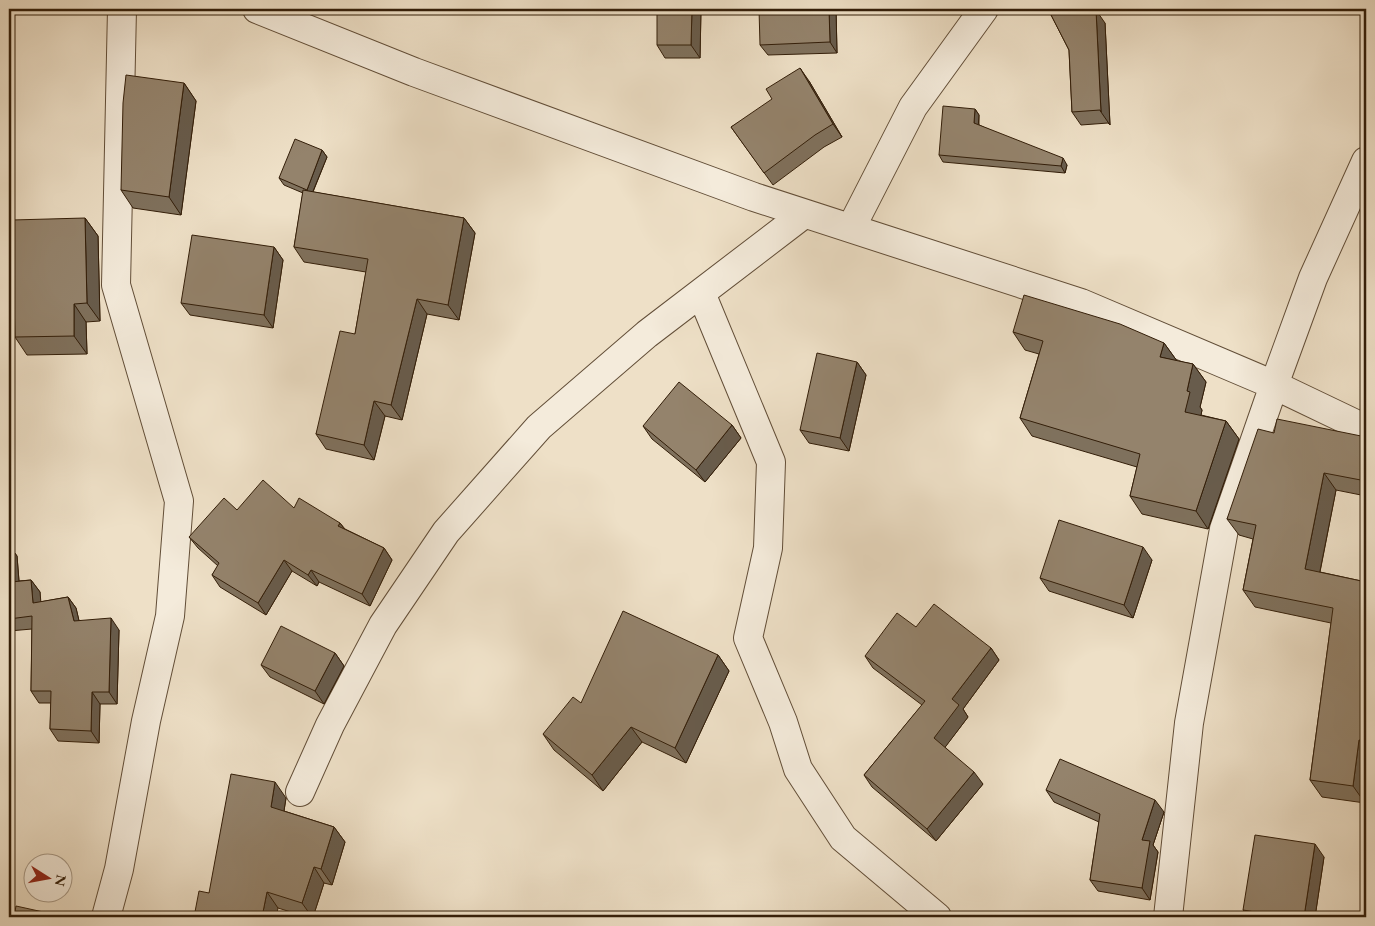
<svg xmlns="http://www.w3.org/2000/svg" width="1375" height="926" font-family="'EB Garamond',serif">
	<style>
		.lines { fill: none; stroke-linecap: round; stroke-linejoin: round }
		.minor-casing { stroke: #624e38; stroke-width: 30 }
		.minor { stroke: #f4ebdb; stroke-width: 28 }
		.wall { fill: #7f715d; stroke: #331e09 }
		.shaded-wall { fill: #685c4c; stroke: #331e09 }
		.building { fill: #94836c; stroke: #331e09 }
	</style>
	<rect width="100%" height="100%" fill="#eee0c7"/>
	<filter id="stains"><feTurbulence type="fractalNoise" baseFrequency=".004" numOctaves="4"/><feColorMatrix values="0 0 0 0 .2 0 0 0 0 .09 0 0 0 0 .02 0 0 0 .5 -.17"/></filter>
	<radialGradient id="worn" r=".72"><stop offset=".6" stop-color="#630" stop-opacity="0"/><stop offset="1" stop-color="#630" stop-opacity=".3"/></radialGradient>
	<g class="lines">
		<g class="minor-casing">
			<path id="minor" d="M257,9L414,72L754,197L1081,303L1274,385L1366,429
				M851,228L913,107L984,9
				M701,293L771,462L768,548L748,638L783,722L798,769L843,838L937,917
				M300,792L330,725L383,625L446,532L539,427L647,334L804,214
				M106,917L119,869L146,721L170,616L179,501L116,285L122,9
				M1168,917L1189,723L1224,529L1274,385L1313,278L1366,161"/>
		</g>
		<use href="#minor" class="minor"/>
	</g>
	<path class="wall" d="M701,9L700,58H665L657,45Z
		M836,9L837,53L768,55L760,45Z
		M1048,9H1084L1085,10L1105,23L1110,125L1108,123L1081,125L1072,112L1069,50Z
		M809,81L842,137L824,147L773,185L731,127Z
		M184,83L196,101L181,215L133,208L121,190Z
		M975,109L979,115V125L1067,165L1065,173L943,162L939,155Z
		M322,150L327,157L313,192L464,218L475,233L459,320L427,314L402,420L385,416L374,460L326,449L316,434L355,334L366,272L304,262L294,247L303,193L284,185L279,178Z
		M85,218L98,236L100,321L86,322L87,354L27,355L15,337Z
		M274,247L283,260L273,328L190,315L181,303Z
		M1013,332L1164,343L1177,361L1193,364L1206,382L1200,407L1202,410L1201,415L1226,421L1239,439L1208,529L1142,514L1130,496L1137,467L1032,436L1020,418L1039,354L1025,350Z
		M857,362L866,375L849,451L809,443L800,430Z
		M732,425L741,438L705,482L652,439L643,426Z
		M1274,433L1366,437V496L1336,490L1320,572L1366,582V791L1365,803L1322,797L1310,780L1331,623L1255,607L1243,590L1253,539L1239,535L1227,519Z
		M9,457L13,464L9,466Z
		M237,510L340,523L345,529L384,548L392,560L370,606L319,582L317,586L292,571L266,615L220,587L212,575L218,566L198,548L189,537Z
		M9,545L17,556L19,581L31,580L40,592V602L68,597L76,608L79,621L119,630L117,704H100L99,743L58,741L50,729L51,703H39L31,691L32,629L9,631Z
		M1152,560L1133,618L1049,591L1040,578Z
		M916,627L991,648L999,660L963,709L968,717L945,747L983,784L936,841L872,787L864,775L922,705L873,668L865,656Z
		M335,653L344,666L324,704L270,677L261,665Z
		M718,655L729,671L686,763L642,742L603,791L554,750L543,734L581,703Z
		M1046,790L1164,812L1153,845L1158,852L1150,900L1098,891L1090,880L1099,822L1054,802Z
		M286,798L284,811L334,827L345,842L332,885L324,883L313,917H307L278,908L209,893Z
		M1324,857L1315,917H1248L1243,910Z"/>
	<path class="shaded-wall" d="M692,9H701L700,58L691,45Z
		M829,9H836L837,53L830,42Z
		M1096,10L1105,23L1110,125L1101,112Z
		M800,68L809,81L842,137L833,124Z
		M184,83L196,101L181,215L169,197Z
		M975,109L979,115L978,129L974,123Z
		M322,150L327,157L311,196L307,190Z
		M1063,158L1067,165L1065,173L1061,166Z
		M85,218L98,236L100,321L87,303Z
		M464,218L475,233L459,320L448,305Z
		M274,247L283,260L273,328L264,315Z
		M417,299L427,314L402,420L391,405Z
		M74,304L86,322L87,354L74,336Z
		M1164,343L1177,361L1160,357Z
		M857,362L866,375L849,451L840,438Z
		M1193,364L1206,382L1200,407L1202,410L1198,429L1185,412L1187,391Z
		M374,401L385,416L374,460L364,445Z
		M1226,421L1239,439L1208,529L1196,511Z
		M732,425L741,438L705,482L696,470Z
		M1324,473L1336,490L1317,586L1305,569Z
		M340,523L348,534L338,526Z
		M9,545L17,556L20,594L11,582Z
		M1143,547L1152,560L1133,618L1124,605Z
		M384,548L392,560L370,606L362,594Z
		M284,560L292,571L266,615L258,603Z
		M311,570L319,582L317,586L308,575Z
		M31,580L40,592L42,615L33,603Z
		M68,597L76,608L82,633L74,621Z
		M1366,617V645L1362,639Z
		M111,618L119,630L117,704L109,692Z
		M991,648L999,660L963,709L968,717L943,750L934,738L952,699Z
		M335,653L344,666L324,704L315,691Z
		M718,655L729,671L686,763L675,748Z
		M92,692L100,704L99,743L91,731Z
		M631,727L642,742L603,791L592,775Z
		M1359,740L1366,749V791L1365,803L1353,786Z
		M974,772L983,784L936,841L927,829Z
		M275,782L286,798L282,823L271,807Z
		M1155,800L1164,812L1153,845L1158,852L1150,900L1142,888V840Z
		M334,827L345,842L332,885L321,869Z
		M1315,844L1324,857L1315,917H1304Z
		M314,867L324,883L313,917H312L302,903Z
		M267,892L278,908L276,917H262Z"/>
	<path class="building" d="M657,9H692L691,45H657Z
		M759,9H829L830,42L760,45Z
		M1048,9H1082L1083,11L1096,10L1101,112L1100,110L1072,112L1069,50Z
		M800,68L833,124L815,135L764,173L731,127L772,99L766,89Z
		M126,75L184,83L169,197L121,190L123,103Z
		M943,106L975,109L974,123L1063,158L1061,166L939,155Z
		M295,139L322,150L307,190L279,178Z
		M303,190L464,218L448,305L417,299L391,405L374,401L364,445L316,434L340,331L355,334L368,259L294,247Z
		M85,218L87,303L74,304V336L15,337L12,220Z
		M192,235L274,247L264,315L181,303Z
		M1024,295L1120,324L1164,343L1160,357L1193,364L1187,391L1190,392L1185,412L1226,421L1196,511L1130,496L1140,454L1020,418L1043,341L1013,332Z
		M817,353L857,362L840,438L800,430Z
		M679,382L732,425L696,470L643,426Z
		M1277,419L1366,437V481L1324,473L1305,569L1366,582V617L1362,639L1366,640V740H1359L1353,786L1310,780L1333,608L1243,590L1256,525L1227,519L1258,429L1274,433Z
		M263,480L294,508L299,498L340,523L338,526L384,548L362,594L311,570L308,575L284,560L258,603L212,575L219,563L189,537L224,498L237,510Z
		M1059,520L1143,547L1124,605L1040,578Z
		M9,549L11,582L31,580L33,603L68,597L74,621L111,618L109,692H92L91,731L50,729L51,691H31L32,616L9,619Z
		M934,604L991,648L952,699L959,705L934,738L974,772L927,829L864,775L925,701L865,656L897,613L916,627Z
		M623,611L718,655L675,748L631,727L592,775L543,734L573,697L581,703Z
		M281,626L335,653L315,691L261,665Z
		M1060,759L1155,800L1142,840L1150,841L1142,888L1090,880L1100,814L1046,790Z
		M231,774L275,782L271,807L334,827L321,869L314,867L302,903L267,892L262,917H194L199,891L209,893Z
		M1255,835L1315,844L1304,917H1285L1243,910Z
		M16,906L66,917H14Z"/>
	<rect width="1375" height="926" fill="none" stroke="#eee0c7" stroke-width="30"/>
	<rect x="10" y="10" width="1355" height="906" fill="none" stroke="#331e09" stroke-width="2.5"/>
	<rect x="15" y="15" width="1345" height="896" fill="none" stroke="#331e09"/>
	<g transform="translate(48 878) rotate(101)"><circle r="24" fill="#f4ebdb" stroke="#a79987"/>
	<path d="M0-4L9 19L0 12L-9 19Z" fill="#8f2418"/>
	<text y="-8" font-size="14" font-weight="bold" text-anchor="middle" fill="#331e09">N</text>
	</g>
	<rect width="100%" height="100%" filter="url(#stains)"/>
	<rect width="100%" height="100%" fill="url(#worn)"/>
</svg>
